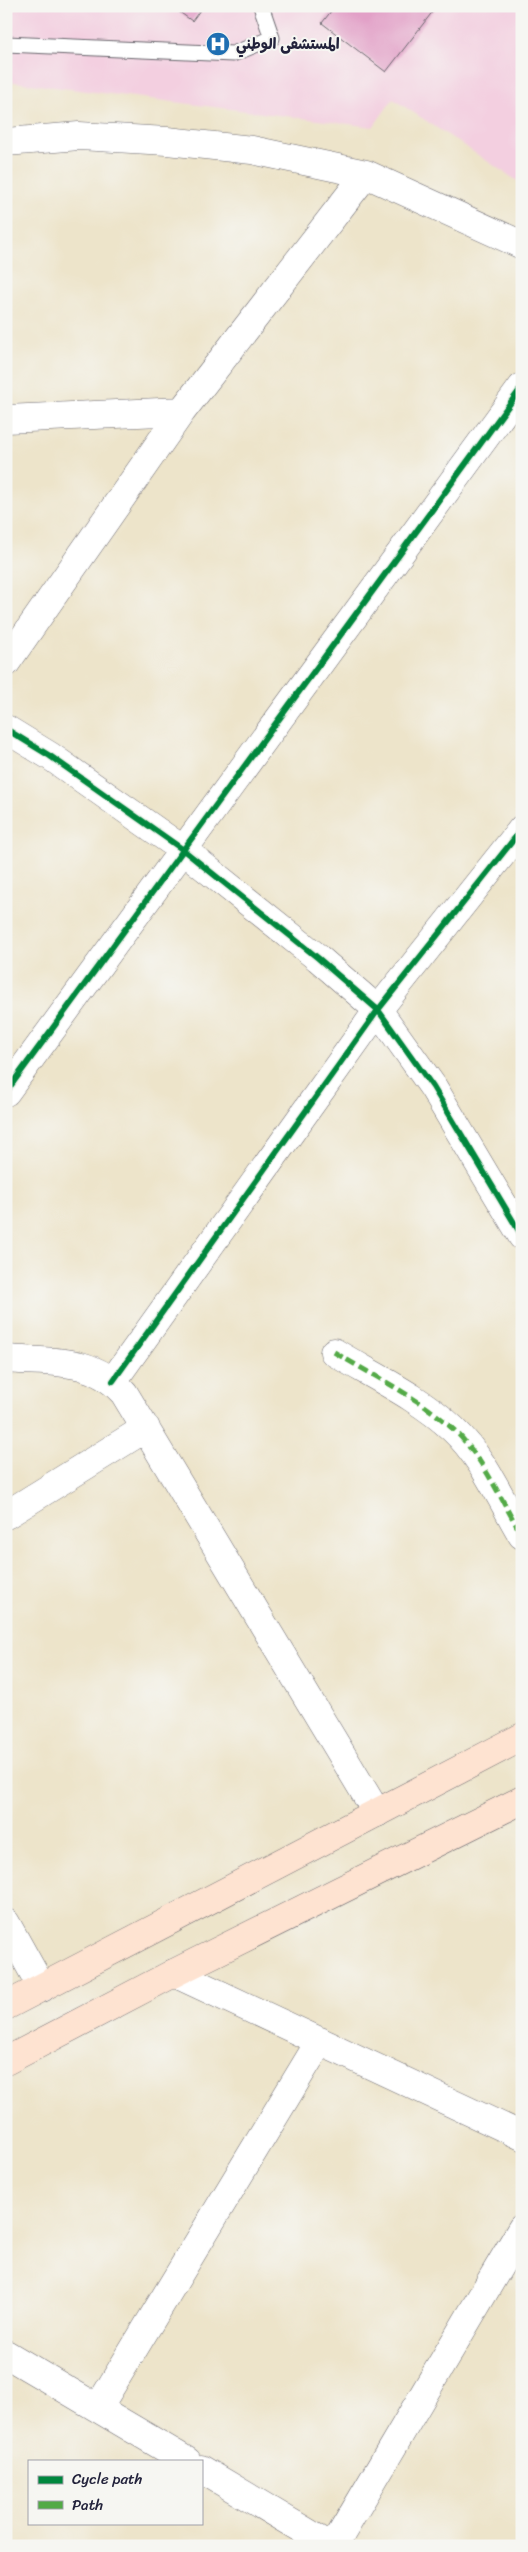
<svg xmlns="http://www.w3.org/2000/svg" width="528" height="2552" font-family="Sriracha,'Playpen Sans Arabic',sans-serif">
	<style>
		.built { fill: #f3cfe0 }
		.building { fill: #e2a0c7 }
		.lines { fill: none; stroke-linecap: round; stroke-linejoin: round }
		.lane-casing { stroke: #69666d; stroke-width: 17 }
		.street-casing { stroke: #69666d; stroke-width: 29 }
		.secondary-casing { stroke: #69666d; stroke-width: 29 }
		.lane { stroke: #fff; stroke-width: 15 }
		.street { stroke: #fff; stroke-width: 28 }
		.secondary { stroke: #fee3d1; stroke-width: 28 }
		.quiet { stroke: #53aa46; stroke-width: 5; stroke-dasharray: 10 5; stroke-linecap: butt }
		.cycleway-casing { stroke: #f6f6f2; stroke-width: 9 }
		.cycleway { stroke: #00873e; stroke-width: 6 }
		.labels { text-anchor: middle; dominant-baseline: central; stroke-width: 4; stroke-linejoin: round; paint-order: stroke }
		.poi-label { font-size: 15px; font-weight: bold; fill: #22223b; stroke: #f6f6f2; text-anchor: start }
	</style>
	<rect width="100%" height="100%" fill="#f6f6f2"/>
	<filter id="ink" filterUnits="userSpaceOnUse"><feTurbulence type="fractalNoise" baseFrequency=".02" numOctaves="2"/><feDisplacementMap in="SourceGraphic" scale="10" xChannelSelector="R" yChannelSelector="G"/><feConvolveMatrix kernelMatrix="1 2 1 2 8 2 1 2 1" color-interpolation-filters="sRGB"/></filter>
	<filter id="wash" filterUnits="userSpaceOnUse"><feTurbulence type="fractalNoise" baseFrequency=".0096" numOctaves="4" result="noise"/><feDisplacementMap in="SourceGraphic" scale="20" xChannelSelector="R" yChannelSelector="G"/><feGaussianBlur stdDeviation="1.12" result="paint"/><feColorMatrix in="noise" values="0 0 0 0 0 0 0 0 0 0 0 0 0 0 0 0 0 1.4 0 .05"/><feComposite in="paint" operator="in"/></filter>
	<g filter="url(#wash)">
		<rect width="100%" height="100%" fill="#ede4ca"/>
		<path class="built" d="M6,6H522V184L393,99L373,127L6,81Z"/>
		<g id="blocks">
			<path class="building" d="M171,6H203L192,21Z
				M335,6H437L386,72L322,23Z"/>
		</g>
	</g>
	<g filter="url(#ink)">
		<use href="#blocks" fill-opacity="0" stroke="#69666d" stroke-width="1"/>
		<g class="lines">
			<g class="lane-casing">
				<path id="lane" d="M6,44L233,54L272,38L261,6"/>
			</g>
			<g class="street-casing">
				<path id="street" d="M6,142L79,136L167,141L252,150L366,174L522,245
					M6,419L182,411
					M6,663L182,411L366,174
					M6,729L50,756L182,849L318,958L378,1010L433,1087L522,1236
					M6,1092L522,387
					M334,1352C373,1376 419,1397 453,1429C483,1457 501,1500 522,1535
					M6,1359C52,1363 91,1356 124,1393L377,1813
					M113,1381L378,1010L522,829
					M6,1515L146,1428
					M6,1923L42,1988
					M174,1973L522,2136
					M6,2354L187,2461
					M98,2408L320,2041
					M201,2469L330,2546
					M334,2546L522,2228"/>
			</g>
			<g class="secondary-casing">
				<path id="secondary" d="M6,2006L522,1737
					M6,2061L174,1973L522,1800"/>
			</g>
			<use href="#lane" class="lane"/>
			<use href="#street" class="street"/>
			<use href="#secondary" class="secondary"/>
			<path class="quiet" d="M334,1352C373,1376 419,1397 453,1429C483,1457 501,1500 522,1535"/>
			<g class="cycleway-casing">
				<path id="cycleway" d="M6,729L50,756L182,849L318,958L378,1010L433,1087L522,1236
					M6,1092L522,387
					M113,1381L378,1010L522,829"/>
			</g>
			<use href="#cycleway" class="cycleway"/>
		</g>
	</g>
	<defs>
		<g id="hospital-disc" transform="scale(1.25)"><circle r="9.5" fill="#1f6fb2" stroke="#f6f6f2"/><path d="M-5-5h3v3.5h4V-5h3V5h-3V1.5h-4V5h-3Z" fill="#fff"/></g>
	</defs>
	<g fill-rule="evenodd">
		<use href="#hospital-disc" x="218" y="44"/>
	</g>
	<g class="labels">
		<g class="poi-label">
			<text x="236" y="44">المستشفى الوطني</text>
		</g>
	</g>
	<rect width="528" height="2552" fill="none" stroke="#f6f6f2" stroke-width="25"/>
	<rect x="28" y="2460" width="175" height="65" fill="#f6f6f2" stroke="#a1a1a9"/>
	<rect x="38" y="2476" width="25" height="8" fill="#00873e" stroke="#a1a1a9"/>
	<text x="72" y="2484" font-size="15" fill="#22223b">Cycle path</text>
	<rect x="38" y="2501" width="25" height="8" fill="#53aa46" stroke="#a1a1a9"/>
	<text x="72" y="2510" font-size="15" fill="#22223b">Path</text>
</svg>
